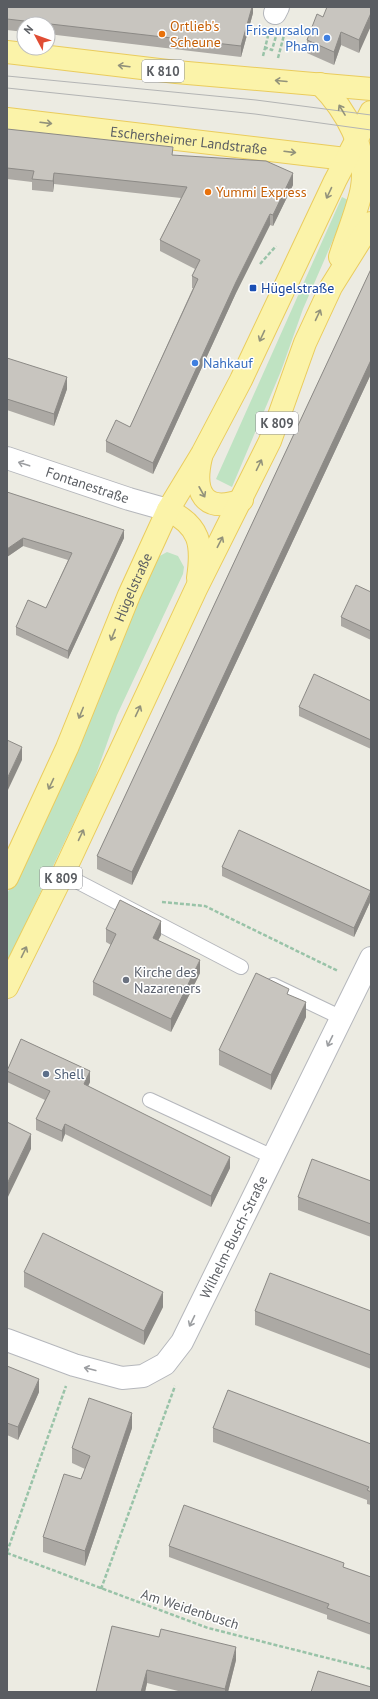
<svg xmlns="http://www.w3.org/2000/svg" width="378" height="1699" font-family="'PT Sans',sans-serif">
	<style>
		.grass { fill: #bfe3c2 }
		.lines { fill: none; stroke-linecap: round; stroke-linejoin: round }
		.lane-casing { stroke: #b5b7bc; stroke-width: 16 }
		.street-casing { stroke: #b5b7bc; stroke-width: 24 }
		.primary-casing { stroke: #eacc5d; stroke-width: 24 }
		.path { stroke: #99c3a8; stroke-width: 2.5; stroke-dasharray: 4 2; stroke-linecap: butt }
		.lane { stroke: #fff; stroke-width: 14 }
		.street { stroke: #fff; stroke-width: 22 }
		.primary { stroke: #fbf3a9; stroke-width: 22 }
		.tram { stroke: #b3b4b4; stroke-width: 1 }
		.wall { fill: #aca9a4 }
		.shaded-wall { fill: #8c8a86 }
		.building { fill: #c8c5bf; stroke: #8c8a86 }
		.oneway { stroke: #92927b }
		.oneway2 { stroke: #9c9ea1 }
		.food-dot { fill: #e8710a; stroke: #fff; stroke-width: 1.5 }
		.shop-dot { fill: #3f7fe0; stroke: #fff; stroke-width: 1.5 }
		.transit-dot { fill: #1a4fb4; stroke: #fff; stroke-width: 1.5 }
		.worship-dot { fill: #6b7280; stroke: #fff; stroke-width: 1.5 }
		.service-dot { fill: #5c6f8a; stroke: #fff; stroke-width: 1.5 }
		.labels { text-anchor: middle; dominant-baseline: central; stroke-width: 3; stroke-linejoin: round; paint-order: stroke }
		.shield { fill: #fff; stroke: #8c8e91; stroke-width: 1 }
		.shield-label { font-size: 13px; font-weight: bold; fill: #5a5d62 }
		.food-label { font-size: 14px; fill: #c56008; stroke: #fff; text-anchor: start }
		.shop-label { font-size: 14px; fill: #366cbe; stroke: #fff; text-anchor: end }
		.street-label { font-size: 14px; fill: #5a5d62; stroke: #fff }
		.transit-label { font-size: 14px; fill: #164399; stroke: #fff; text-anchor: start }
		.worship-label { font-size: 14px; fill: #5b616d; stroke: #fff; text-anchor: start }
		.service-label { font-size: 14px; fill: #4e5e75; stroke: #fff; text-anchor: start }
	</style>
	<rect width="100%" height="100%" fill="#ecebe2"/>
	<path class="grass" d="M342,197L350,201L303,309L281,371L232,487L216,479Z
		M167,552L178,556L184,567L183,574L117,715L94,780L7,963V894L55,793L156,558Z"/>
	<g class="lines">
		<g class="lane-casing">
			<path id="lane" d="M63,874L241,967
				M273,985L342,1018
				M150,1100L273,1157"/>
		</g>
		<g class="street-casing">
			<g id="street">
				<path d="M275,13L278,7"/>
				<path id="s1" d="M7,458L129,499L168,510"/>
				<path id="s2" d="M7,1340L74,1365L122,1378L143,1376L165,1364L182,1342L371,958"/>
			</g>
		</g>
		<g class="primary-casing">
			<g id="primary">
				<path d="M7,52L176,72L371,89"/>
				<path d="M320,84C346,110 368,149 362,187C359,207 346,237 340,257"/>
				<path id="s3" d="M7,119L371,162"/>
				<path d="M201,457C193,492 203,514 242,500"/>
				<path d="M168,510C200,526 203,544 198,578"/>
				<path id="s4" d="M7,878L67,748L129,595L168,510L202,454L241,380L335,181L371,112"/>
				<path d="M7,987L63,874L196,589L270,441L305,343L331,287L371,223"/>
			</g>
		</g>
		<path class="path" d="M264,47L272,50L276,36
			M263,56L268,36
			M278,58L284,35H282
			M260,264L276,246
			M162,902L205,906L338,971
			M7,1552L66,1386
			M7,1553L208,1628L371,1669
			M101,1589L175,1386"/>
		<use href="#lane" class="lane"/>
		<use href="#street" class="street"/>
		<use href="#primary" class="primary"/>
		<path class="tram" d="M7,76L256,100L371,115
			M7,88L255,114L371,130"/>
	</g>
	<path class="wall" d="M7,7H253V13L241,57L48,34V24H24V32L7,30Z
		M371,7L359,53L341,45L334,65L307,53V40L323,17Z
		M7,129L173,155L293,185L273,226L270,225L236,293L153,474L106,452V441L130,427L193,288H192V276L195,269L160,251V240L181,198L54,184L53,192L32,190V182L7,179Z
		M371,269V374L132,885L97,869V856Z
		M7,358L67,389L54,426L7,410Z
		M7,492L124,538L68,659L16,635V627L46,608L68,560L23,546L7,557Z
		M371,592V640L341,626V617Z
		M371,701V749L299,716V707Z
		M222,867L371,891V900L354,937L222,876Z
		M106,929L161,935L158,940L200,973L171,1032L93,995V982L111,945L106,942Z
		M289,995L306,1017L271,1090L219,1065V1050Z
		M7,1070L90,1082L88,1086L230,1168L211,1207L65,1134L62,1142L36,1130V1119L45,1100L7,1082Z
		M371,1181V1237L298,1210V1197Z
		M24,1272L163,1307L144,1345L24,1287Z
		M255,1311H371V1369L255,1325Z
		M7,1366L39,1392L18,1440L7,1435Z
		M132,1428L85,1566L43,1552V1537L81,1479L85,1469L72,1463V1448Z
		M213,1428L371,1444V1505L367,1504V1500L213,1442Z
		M169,1546L344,1568L371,1577V1635L327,1619V1615L169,1557Z
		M112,1626L236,1660L228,1692H182L147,1683L145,1692H96Z"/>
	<path class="shaded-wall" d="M252,7H253V13L241,57V46Z
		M371,13V26L359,53V40Z
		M341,32V45L334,65V52Z
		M54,173V184L53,192V181Z
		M293,173V185L273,226V215Z
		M270,214V225L236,293L153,474V463L236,282Z
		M371,360V374L132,885V872Z
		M67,377V389L54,426V414Z
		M124,530V538L68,659V651Z
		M23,538V546L7,557V549Z
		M22,747V760L7,792V779Z
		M371,892V900L354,937V928Z
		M161,921V935L153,951V938Z
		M200,960V973L171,1032V1019Z
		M306,1002V1017L271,1090V1075Z
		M90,1071V1082L84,1095V1084Z
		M65,1124V1134L62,1142V1131Z
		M31,1134V1149L7,1199V1184Z
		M230,1157V1168L211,1207V1196Z
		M163,1292V1307L144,1345V1331Z
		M39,1379V1392L18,1440V1427Z
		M132,1413V1428L85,1566V1551Z
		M236,1647V1660L228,1692H225V1689Z
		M147,1670V1683L145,1692H141Z"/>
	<path class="building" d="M7,7H252L241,46L7,19Z
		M327,7H371V13L359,40L341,32L334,52L307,40L317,14L323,17Z
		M7,129L173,147L172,155L266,161L293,173L273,215L270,214L236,282L153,463L106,441L116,420L130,427L198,279L192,276L200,260L160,240L187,187L54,173L53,181L32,179L34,171L7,168Z
		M371,269V360L132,872L97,856Z
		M7,358L67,377L54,414L7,399Z
		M7,492L124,530L68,651L16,627L28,600L46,608L72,553L23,538L7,549Z
		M356,585L371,592V631L341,617Z
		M314,674L371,701V740L299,707Z
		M7,740L22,747L7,779Z
		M239,830L371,891L354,928L222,867Z
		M120,900L161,921L153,938L200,960L171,1019L93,982L116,934L106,929Z
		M256,973L289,989L287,994L306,1002L271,1075L219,1050Z
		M21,1039L90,1071L84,1084L230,1157L211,1196L65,1124L62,1131L36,1119L50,1091L7,1071Z
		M7,1122L31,1134L7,1184Z
		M312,1159L371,1181V1224L298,1197Z
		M43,1233L163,1292L144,1331L24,1272Z
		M270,1273L371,1311V1355L255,1311Z
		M7,1366L39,1379L18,1427L7,1423Z
		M228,1390L371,1444V1492L367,1490L369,1487L213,1428Z
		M89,1398L132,1413L85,1551L43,1537L64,1474L81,1479L90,1456L72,1448Z
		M184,1505L344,1563L343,1567L371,1577V1624L327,1608L329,1604L169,1546Z
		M112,1626L159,1637L161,1629L236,1647L225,1689L147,1670L141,1692H96Z
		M318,1671L371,1687V1692H311Z"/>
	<defs><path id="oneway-shaft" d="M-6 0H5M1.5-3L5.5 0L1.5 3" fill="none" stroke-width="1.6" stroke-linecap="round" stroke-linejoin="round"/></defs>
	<g class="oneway">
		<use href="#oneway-shaft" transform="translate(124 66) rotate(-173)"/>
		<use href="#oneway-shaft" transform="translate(281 81) rotate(-175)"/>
		<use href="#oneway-shaft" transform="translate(342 110) rotate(-121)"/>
		<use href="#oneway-shaft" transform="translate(46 123) rotate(7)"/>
		<use href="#oneway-shaft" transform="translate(290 152) rotate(7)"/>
		<use href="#oneway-shaft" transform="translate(329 193) rotate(115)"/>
		<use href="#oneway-shaft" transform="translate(318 315) rotate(-65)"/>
		<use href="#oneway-shaft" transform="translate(262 336) rotate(115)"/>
		<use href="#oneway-shaft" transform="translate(259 465) rotate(-64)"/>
		<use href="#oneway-shaft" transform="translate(202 492) rotate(61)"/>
		<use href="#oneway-shaft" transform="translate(220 542) rotate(-63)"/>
		<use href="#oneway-shaft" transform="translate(113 635) rotate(112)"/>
		<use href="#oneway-shaft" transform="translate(138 711) rotate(-65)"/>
		<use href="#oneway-shaft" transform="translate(81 713) rotate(112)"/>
		<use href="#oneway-shaft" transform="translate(51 784) rotate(115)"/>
		<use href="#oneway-shaft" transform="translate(81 835) rotate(-65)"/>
		<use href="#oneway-shaft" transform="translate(24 952) rotate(-64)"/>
	</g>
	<g class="oneway2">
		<use href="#oneway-shaft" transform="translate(24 464) rotate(-162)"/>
		<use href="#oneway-shaft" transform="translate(330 1041) rotate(116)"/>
		<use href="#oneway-shaft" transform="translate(192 1321) rotate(116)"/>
		<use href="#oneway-shaft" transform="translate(90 1369) rotate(-166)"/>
	</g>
	<g class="food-dot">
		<circle cx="162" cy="34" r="4"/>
		<circle cx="208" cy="192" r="4"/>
	</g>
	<g class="shop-dot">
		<circle cx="327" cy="38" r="4"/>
		<circle cx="195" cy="363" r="4"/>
	</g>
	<rect class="transit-dot" x="249" y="284" width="8" height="8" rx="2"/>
	<circle class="worship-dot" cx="126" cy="980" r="4"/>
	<circle class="service-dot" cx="46" cy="1074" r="4"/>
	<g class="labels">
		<g class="shield">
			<rect x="142" y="60" width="42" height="22" rx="3"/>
			<rect x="256" y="412" width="42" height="22" rx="3"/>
			<rect x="40" y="867" width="42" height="22" rx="3"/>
		</g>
		<g class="shield-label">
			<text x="163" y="71">K 810</text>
			<text x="277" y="423">K 809</text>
			<text x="61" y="878">K 809</text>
		</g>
		<g class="food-label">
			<text x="170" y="26">Ortlieb's<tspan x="170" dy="16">Scheune</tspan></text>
			<text x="216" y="192">Yummi Express</text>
		</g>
		<g class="shop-label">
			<text x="319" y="30">Friseursalon<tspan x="319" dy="16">Pham</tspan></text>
			<text x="203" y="363" text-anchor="start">Nahkauf</text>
		</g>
		<g class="street-label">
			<text stroke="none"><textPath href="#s3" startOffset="183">Eschersheimer Landstraße</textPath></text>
			<text stroke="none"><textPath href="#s1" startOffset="85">Fontanestraße</textPath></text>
			<text stroke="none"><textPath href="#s4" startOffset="317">Hügelstraße</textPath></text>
			<text stroke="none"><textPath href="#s2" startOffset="312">Wilhelm-Busch-Straße</textPath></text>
			<text transform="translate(190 1609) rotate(18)">Am Weidenbusch</text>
		</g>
		<g class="transit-label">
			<text x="261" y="288">Hügelstraße</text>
		</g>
		<g class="worship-label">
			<text x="134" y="972">Kirche des<tspan x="134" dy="16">Nazareners</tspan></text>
		</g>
		<g class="service-label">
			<text x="54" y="1074">Shell</text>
		</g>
	</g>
	<rect width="378" height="1699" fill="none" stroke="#5a5d62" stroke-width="16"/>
	<g transform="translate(36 36) rotate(311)"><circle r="19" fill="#ffffff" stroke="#bdbec0"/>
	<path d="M0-3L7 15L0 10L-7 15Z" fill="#e04d34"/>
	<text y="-6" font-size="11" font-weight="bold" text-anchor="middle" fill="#5a5d62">N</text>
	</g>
</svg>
